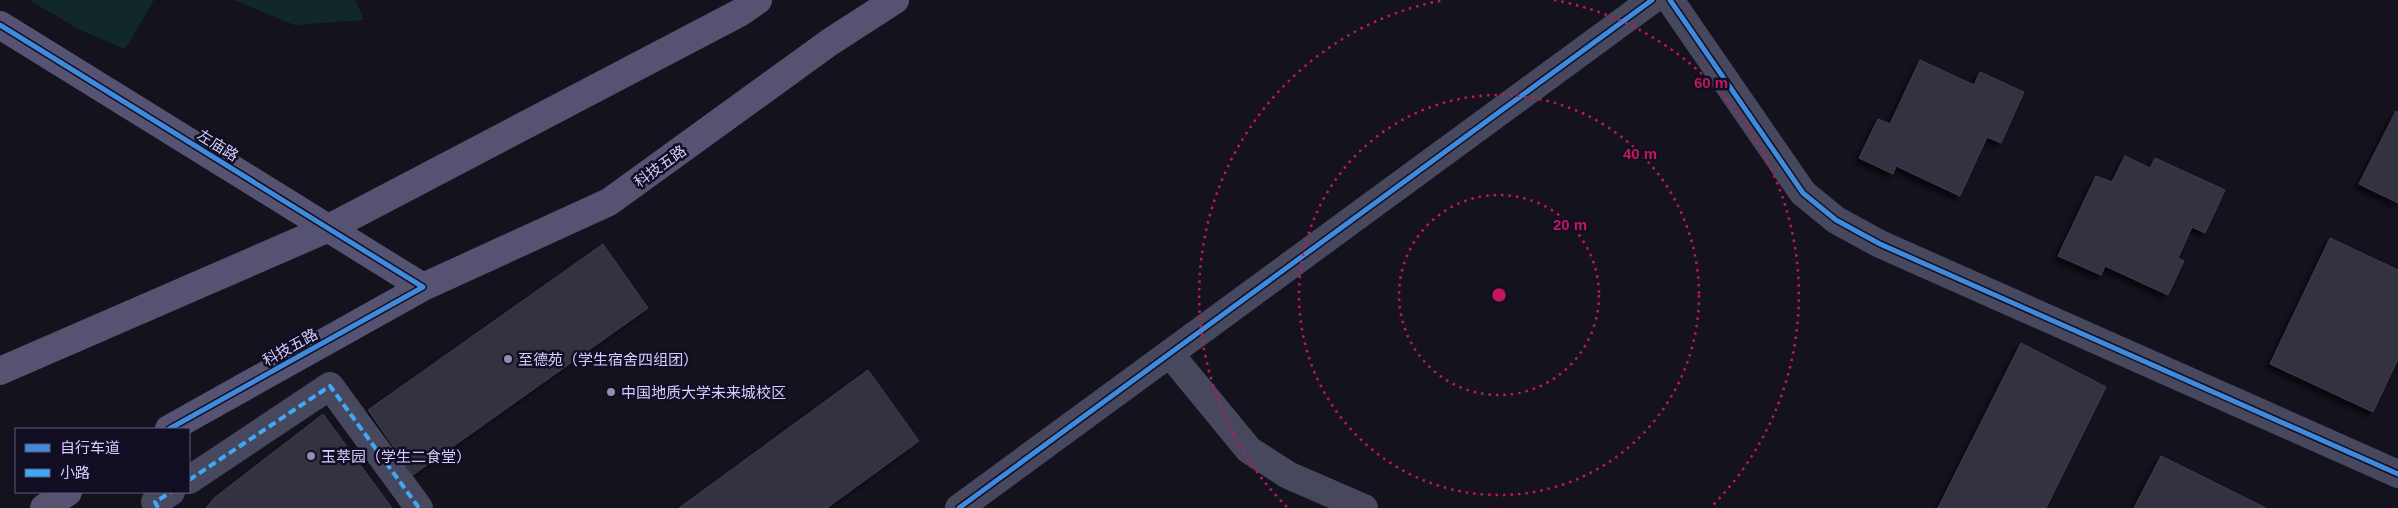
<svg xmlns="http://www.w3.org/2000/svg" width="2398" height="508" font-family="Helvetica,'Noto Sans SC',sans-serif">
	<style>
		.green { fill: #112829 }
		.building { fill: #32303f; stroke: #403c51; filter: url(#shadow) }
		.lines { fill: none; stroke-linecap: round; stroke-linejoin: round }
		.street { stroke: #47475e; stroke-width: 28 }
		.secondary { stroke: #555371; stroke-width: 28 }
		.quiet { stroke: #3fa9f5; stroke-width: 4; stroke-dasharray: 8 4; stroke-linecap: butt }
		.cycleway-casing { stroke: #110d22; stroke-width: 8 }
		.cycleway { stroke: #408adc; stroke-width: 5 }
		.ring { fill: none; stroke: #c2185b; stroke-width: 2.5; stroke-dasharray: 2.5 5 }
		.poi-dot { fill: #918cb0; stroke: #110d22; stroke-width: 2 }
		.labels { text-anchor: middle; dominant-baseline: central; stroke-width: 5; stroke-linejoin: round; paint-order: stroke }
		.street-label { font-size: 15px; fill: #d4ceff; stroke: #110d22 }
		.poi-label { font-size: 15px; fill: #d4ceff; stroke: #110d22; text-anchor: start }
		.centre { fill: #c2185b; stroke: #110d22; stroke-width: 2.5 }
		.ring-label { font-size: 15px; text-anchor: middle; font-weight: bold; fill: #c2185b; stroke: #110d22; stroke-width: 5; stroke-linejoin: round; paint-order: stroke }
	</style>
	<defs>
		<filter id="shadow"><feDropShadow dx="-4.5" dy="4.5" stdDeviation="2.5" flood-color="#0009"/></filter>
	</defs>
	<rect width="100%" height="100%" fill="#14121d"/>
	<path class="green" d="M29,0H154L125,49L80,30Z
		M234,0H355L364,20L294,25Z"/>
	<path class="building" d="M1920,60L1974,85L1980,72L2024,92L2001,143L1987,137L1960,196L1896,166L1893,174L1859,158L1878,119L1890,124Z
		M2396,111L2398,112V203L2359,184Z
		M2125,156L2150,168L2155,158L2225,190L2205,233L2192,227L2178,258L2184,261L2168,295L2105,266L2101,275L2058,256L2096,176L2112,182Z
		M2330,238L2398,270V359L2373,412L2270,364Z
		M603,244L648,308L413,475L368,410Z
		M2021,343L2106,387L2046,508H1938Z
		M868,370L919,441L827,508H679Z
		M323,414L392,508H206L214,498Z
		M2161,456L2266,508H2134Z"/>
	<g class="lines">
		<path class="street" d="M1670,0L1803,193L1836,220L1880,244L2398,474
			M1170,354L1249,450L1288,475L1364,508
			M189,480L330,386L419,508
			M158,508L155,502L171,492
			M959,508L1652,0"/>
		<path class="secondary" d="M0,25L423,287
			M0,371L329,228L741,12L758,0
			M169,429L423,287L609,202L830,42L895,0
			M44,508L68,492"/>
		<path class="quiet" d="M189,480L330,386L419,508
			M158,508L155,502L171,492"/>
		<g class="cycleway-casing">
			<path id="cycleway" d="M1670,0L1803,193L1836,220L1880,244L2398,474
				M0,25L423,287L169,429
				M959,508L1652,0"/>
		</g>
		<use href="#cycleway" class="cycleway"/>
	</g>
	<g class="ring">
		<circle cx="1499" cy="295" r="100"/>
		<circle cx="1499" cy="295" r="200"/>
		<path d="M1287 507A300 300 0 0 1 1444 0M1554 0A300 300 0 0 1 1711 507"/>
	</g>
	<g class="poi-dot">
		<circle cx="508" cy="359" r="5"/>
		<circle cx="611" cy="392" r="5"/>
		<circle cx="311" cy="456" r="5"/>
	</g>
	<g class="labels">
		<g class="street-label">
			<text transform="translate(218 145) rotate(32)">左庙路</text>
			<text transform="translate(660 166) rotate(-36)">科技五路</text>
			<text transform="translate(290 347) rotate(-29)">科技五路</text>
		</g>
		<g class="poi-label">
			<text x="518" y="359">至德苑（学生宿舍四组团）</text>
			<text x="621" y="392">中国地质大学未来城校区</text>
			<text x="321" y="456">玉萃园（学生二食堂）</text>
		</g>
	</g>
	<circle cx="1499" cy="295" r="8" class="centre"/>
	<g class="ring-label">
		<text x="1711" y="88">60 m</text>
		<text x="1640" y="159">40 m</text>
		<text x="1570" y="230">20 m</text>
	</g>
	<rect x="15" y="428" width="175" height="65" fill="#110d22" stroke="#5f5a7a"/>
	<rect x="25" y="444" width="25" height="8" fill="#408adc" stroke="#5f5a7a"/>
	<text x="60" y="453" font-size="15" fill="#d4ceff">自行车道</text>
	<rect x="25" y="469" width="25" height="8" fill="#3fa9f5" stroke="#5f5a7a"/>
	<text x="60" y="478" font-size="15" fill="#d4ceff">小路</text>
</svg>
